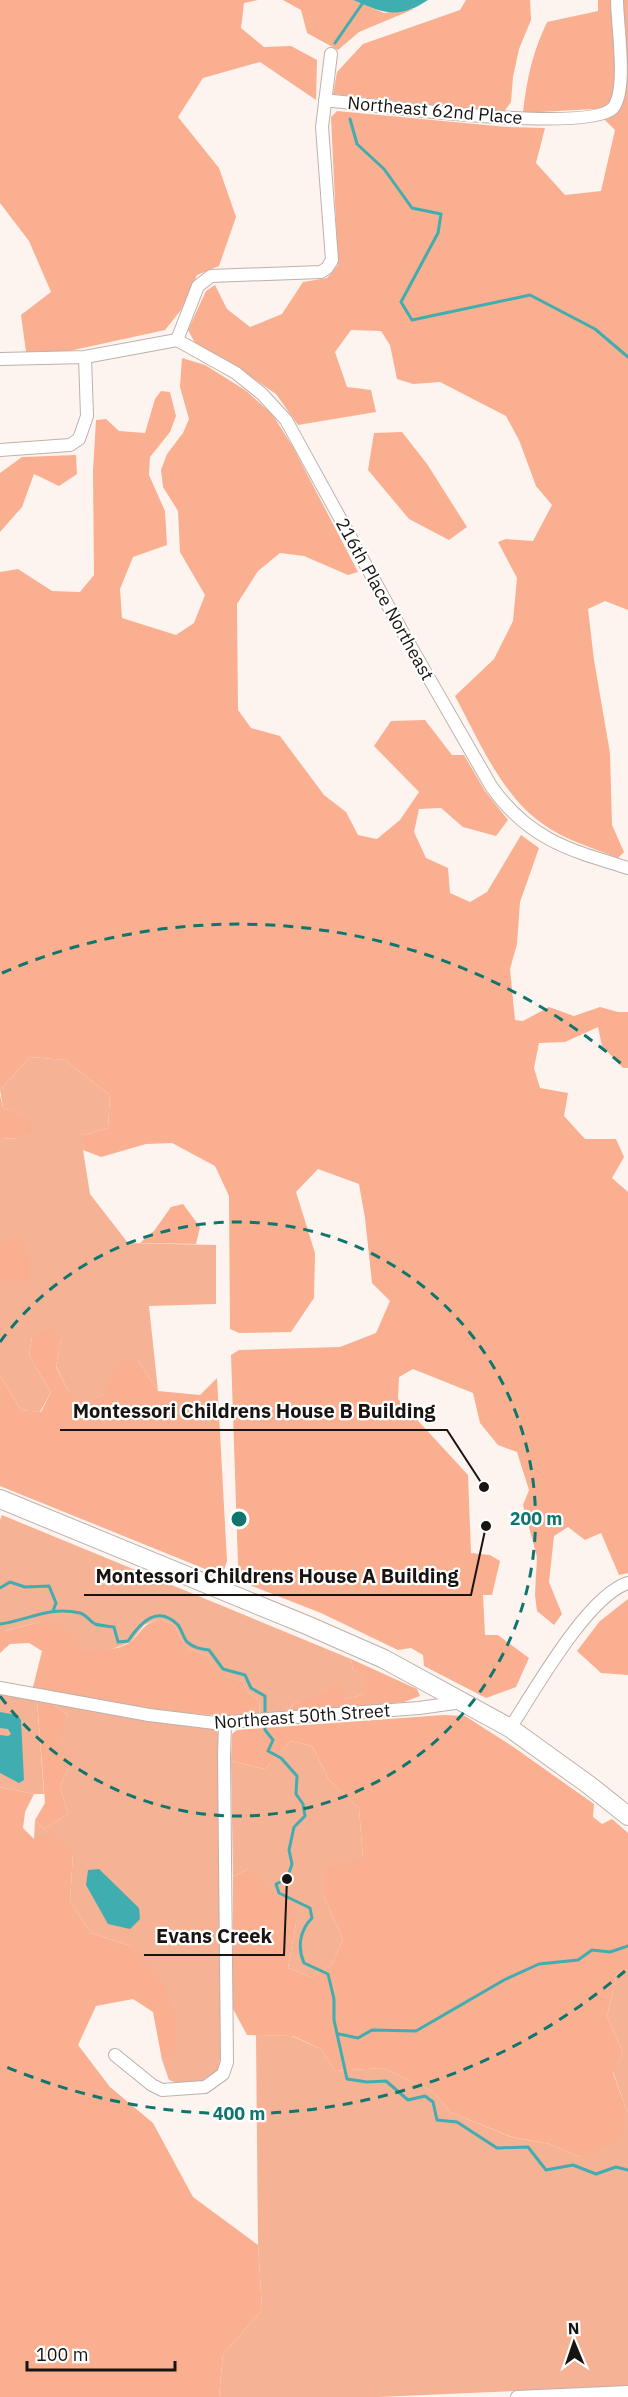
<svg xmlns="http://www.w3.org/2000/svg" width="628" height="2397" font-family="'IBM Plex Sans',sans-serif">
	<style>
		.green { fill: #f6b295 }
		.forest { fill: #f9af90 }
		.water { fill: #40adb0 }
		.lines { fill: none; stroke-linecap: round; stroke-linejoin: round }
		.stream { stroke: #40adb0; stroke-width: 3 }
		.street-casing { stroke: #beb0aa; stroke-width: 14 }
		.primary-casing { stroke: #beb0aa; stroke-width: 20 }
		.street { stroke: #fff; stroke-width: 12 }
		.primary { stroke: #fff; stroke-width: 18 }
		.ring { fill: none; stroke: #0f766e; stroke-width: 3; stroke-dasharray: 10 8 }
		.labels { text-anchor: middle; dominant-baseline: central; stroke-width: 4.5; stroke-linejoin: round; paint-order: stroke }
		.street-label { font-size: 18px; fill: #191412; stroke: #fff }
		.centre { fill: #0f766e; stroke: #fff; stroke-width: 3 }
		.ring-label { font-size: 18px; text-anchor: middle; font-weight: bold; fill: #0f766e; stroke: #fff; stroke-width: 4.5; stroke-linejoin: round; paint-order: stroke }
		.leader { fill: none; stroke: #191412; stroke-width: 2 }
		.callout-dot { fill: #191412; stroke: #fff; stroke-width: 2 }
		.callout-label { font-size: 20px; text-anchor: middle; font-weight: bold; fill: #191412; stroke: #fff; stroke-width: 4.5; stroke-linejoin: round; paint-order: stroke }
	</style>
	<rect width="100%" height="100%" fill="#fdf4f0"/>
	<path class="green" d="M30,1057L65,1060L110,1095L108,1128L83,1135V1150L90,1194L128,1243L216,1245V1304L149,1306L158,1391L138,1360L105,1394L82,1406L67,1389L56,1366L61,1340L32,1337L29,1356L51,1392L40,1412L21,1410L0,1376V1139L18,1138L29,1118L3,1108L0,1090Z
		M2,1515L351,1659L353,1670L366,1677L362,1695L344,1699L327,1687L312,1700H299L283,1713L259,1716L260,1701L248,1692L242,1681L222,1677L206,1655L191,1650L181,1640L175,1625L159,1619L144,1625L131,1642L104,1652L82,1651L40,1622L4,1631L0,1628V1520Z
		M0,1695L37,1700L44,1794H34L0,1787Z
		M50,1702L136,1718L213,1729L219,1733L221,2055C220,2059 219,2065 218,2069C210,2085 183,2086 169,2080L162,2060L174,2056L131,1946L91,1933L70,1902L73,1853L34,1839L35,1820L44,1829L68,1814L60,1787L70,1763L57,1742L68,1715Z
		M291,1741L312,1746L329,1780L359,1808L363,1858L324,1896L343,1940L332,1964L312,1977L288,1968L296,1923L248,1869L233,1877L231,1761L265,1769Z
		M628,1969V2386L379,2397H219L223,2354L262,2310L258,2245L256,2035L292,2036L321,2049L335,2071L383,2068L433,2091L450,2112L511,2137L550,2144L580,2157L627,2111L613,2072L623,2053L607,2016L617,1973Z"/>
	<path class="forest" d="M0,0H258L244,3L241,28L264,47L291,46L317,60L316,100L260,62L203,78L178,117L219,168L236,217L219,266L197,275L181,310L165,330L69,351L26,352L21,315L51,292L29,241L0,203Z
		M283,0H353L384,13L414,9L359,32L338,50L307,33L301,10Z
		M466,0H530L531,20L519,49L513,77L511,102L503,113L333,94L337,72L363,44L460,10Z
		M598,0H628V610L605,601L588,609L594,660L610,753L612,825L624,852L618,858C593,848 565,840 543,824C502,796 478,739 455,696L494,659L513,621L517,578L498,542L506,539L533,541L552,505L536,486L519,440L506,416L440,382L413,384L397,379L390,345L381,331L351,330L335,352L347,387L371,390L376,412L298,425L276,394L244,372L196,345L188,330L206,291L215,285L227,309L250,327L282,314L303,282L327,278L338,265L331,117L337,111L507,127L545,128L536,163L565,195L601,191L615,130L594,109L523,113C527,79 532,54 547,22L598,11Z
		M182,358L205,365L245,390L272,414L293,447L358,572L348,575L304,556L280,553L258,571L237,604L238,710L251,728L280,736L324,795L346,812L358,835L377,839L400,820L419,792L374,746L391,721L425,720L452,755H464L485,791L508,820L496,836L463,827L441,808L419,809L414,832L426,858L448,868L450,893L470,902L487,892L521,835L539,848L520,902L517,944L510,969L515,1020L523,1021L549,1007L574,1016L600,1007L618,1012H628V1068H623L602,1046L598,1027L565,1042L539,1043L534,1068L540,1088L568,1093L564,1116L585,1139H616L624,1157L612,1178L628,1192V1573L619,1575L601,1533L585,1540L568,1527L554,1536L549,1582L562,1614L554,1625L537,1611L535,1595L537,1557L523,1505L529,1490L517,1452L498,1445L480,1423L473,1393L413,1369L399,1377L398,1399L468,1475L471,1553L490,1555L500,1561L492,1595H483L485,1635H498L529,1658L516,1687L486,1698L424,1666L423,1655L411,1648L398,1650L321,1613L252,1586L241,1577L238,1564L231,1355L239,1350L340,1347L376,1333L390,1301L372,1283L365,1218L359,1184L318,1169L296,1192L315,1253L314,1298L291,1332L239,1333L230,1329L229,1196L215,1166L172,1143L146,1144L101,1157L83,1150V1135L108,1128L110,1095L65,1060L30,1057L0,1090V572L18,569L52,591L80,592L94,575L93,471L96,420L106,419L119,431L145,433L155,399L161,391L170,392L176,416L170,432L150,457L149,475L165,511L167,545L133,557L120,589L122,618L176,635L194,623L205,595L180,552L178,511L163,487L161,470L167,454L183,433L189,419L180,387Z
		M402,432L427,464L467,527L449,540L409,519L368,470L374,433Z
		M76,455L77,474L59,486L34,474L22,507L0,532V473L22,457Z
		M0,1095L3,1108L30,1118L32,1129L18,1138L0,1139Z
		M183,1204L200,1227L196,1244L140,1243L154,1231L171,1207Z
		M18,1237L29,1255V1282L0,1281V1244Z
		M49,1330L61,1340L56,1367L67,1389L82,1405L105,1394L117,1363L138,1360L158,1391L200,1395L217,1378L227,1561L224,1570L210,1571L0,1486V1376L21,1410L41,1412L51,1392L29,1356L32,1337Z
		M628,1599V1675L601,1673L577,1651L600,1621Z
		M159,1619L175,1625L181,1640L191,1650L206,1655L222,1676L242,1681L248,1692L260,1701L259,1716C182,1718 109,1702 33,1687L42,1651L29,1643L10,1644L0,1653V1628L5,1631L40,1622L63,1625L82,1651C96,1651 121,1651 133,1640C144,1628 142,1626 159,1619Z
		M351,1659L417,1689L420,1696L404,1702L283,1713L299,1700L312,1699L327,1687L338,1689L344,1699L362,1695L365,1677L353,1670Z
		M37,1700L50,1702L68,1715L58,1742L70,1763L60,1787L68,1814L44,1829L35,1820L45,1803Z
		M444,1715L465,1716L512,1746L594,1804L593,1817L602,1824L612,1819L628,1833V1969L617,1973L607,2016L623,2053L613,2073L627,2111L618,2142L580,2157L550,2144L512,2137L450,2112L433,2091L383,2068L335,2071L321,2049L293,2036L247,2035L233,2009V1877L248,1869L263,1884L292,1906L296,1923L288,1968L312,1977L332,1964L343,1940L324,1896V1871L363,1858L359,1808L329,1780L312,1746L291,1741L265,1769L231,1761L232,1734L237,1730Z
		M0,1787L34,1794L25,1812L23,1828L34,1839L54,1833L73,1853L70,1902L91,1933L131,1946L161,1979L178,2024L174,2057L162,2060L153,2012L133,1999L96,2006L78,2045L110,2087L153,2123L193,2197L258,2245L262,2310L223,2354L219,2397H0Z"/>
	<path class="water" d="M353,0H428C398,20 383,13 353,0Z
		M0,1712L17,1715L21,1720L24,1780L19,1783L0,1773V1735L8,1736L11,1734L8,1729L0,1728Z
		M99,1869L139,1908L140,1919L130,1929L108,1924L86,1885L88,1870Z"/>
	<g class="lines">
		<path class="stream" d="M335,43L362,4
			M350,119L357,144L384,169L412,208L441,214L438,233L401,302L412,320L530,295L595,329L628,357
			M0,1588L10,1582L25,1587L49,1586L56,1603L53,1611
			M0,1624C29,1620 49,1606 80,1613C87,1615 89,1621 95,1624C101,1626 109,1626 114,1627L118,1642L128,1641C140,1623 157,1604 178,1625C182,1630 183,1637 187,1642C194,1648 201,1649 209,1650L223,1669L245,1675L251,1688L265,1696V1717
			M265,1723V1730L273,1740L268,1751L281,1758L297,1776L296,1794L303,1804L305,1816L294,1827L289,1850L292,1864L287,1879L276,1884L279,1893L310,1908L312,1918C300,1930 297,1947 304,1963L328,1974L334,1999V2020L347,2079L367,2082L386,2081L408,2100L425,2096L433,2102L437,2120L457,2122L497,2148L528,2147L546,2170L573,2165L596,2174L616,2167L628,2170
			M339,2034L358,2038L372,2030L416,2031L504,1980L539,1964L578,1960L592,1950L610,1952L628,1946"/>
		<g class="street-casing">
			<path id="street" d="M325,100C369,105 588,134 613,108C628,90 617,24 617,0
				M177,340L236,373L262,394L286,420L407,640L491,786C528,839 569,850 628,868
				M177,340L198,286L211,276L321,272L327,268L332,260L322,127L331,54
				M0,359L85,357L177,340
				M0,450L70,445L79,439L87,416L85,357
				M0,1688L149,1715L215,1723L419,1708L462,1702
				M510,1728C534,1692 587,1596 628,1583
				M115,2055L152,2085L162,2090L205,2087L223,2074L227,2062L224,1756L225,1723
				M517,2397L628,2392"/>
		</g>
		<g class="primary-casing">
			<path id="primary" d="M0,1499L309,1626L384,1659L510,1728L589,1785L628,1816"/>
		</g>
		<use href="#street" class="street"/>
		<use href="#primary" class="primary"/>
	</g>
	<g class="ring">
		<path d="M0 1342A297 297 0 1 1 0 1696"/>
		<path d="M625 1971A595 595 0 0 1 2 2065M2 973A595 595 0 0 1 625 1067"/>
	</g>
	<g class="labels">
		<g class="street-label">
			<text transform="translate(435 110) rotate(5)">Northeast 62nd Place</text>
			<text transform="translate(385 599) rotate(61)">216th Place Northeast</text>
			<text transform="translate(302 1716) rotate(-4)">Northeast 50th Street</text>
		</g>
	</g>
	<circle cx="239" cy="1519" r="9" class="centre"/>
	<g class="ring-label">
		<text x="536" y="1525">200 m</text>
		<text x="239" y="2120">400 m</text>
	</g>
	<path class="leader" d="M484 1487L447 1430H60M486 1526L471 1595H84M287 1879L284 1955H144"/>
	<g class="callout-dot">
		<circle cx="484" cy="1487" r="6"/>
		<circle cx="486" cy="1526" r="6"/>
		<circle cx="287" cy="1879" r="6"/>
	</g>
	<g class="callout-label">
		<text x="254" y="1418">Montessori Childrens House B Building</text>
		<text x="277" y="1583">Montessori Childrens House A Building</text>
		<text x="214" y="1943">Evans Creek</text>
	</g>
	<g transform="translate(574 2343) rotate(358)" stroke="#ffffff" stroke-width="4.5" paint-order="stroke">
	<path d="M0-4.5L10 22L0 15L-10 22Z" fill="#191412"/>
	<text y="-9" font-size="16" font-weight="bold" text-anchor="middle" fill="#191412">N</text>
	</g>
	<path d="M27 2361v9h148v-9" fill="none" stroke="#191412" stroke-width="3"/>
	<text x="36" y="2361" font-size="18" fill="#191412" stroke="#ffffff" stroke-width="4.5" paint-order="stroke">100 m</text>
</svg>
